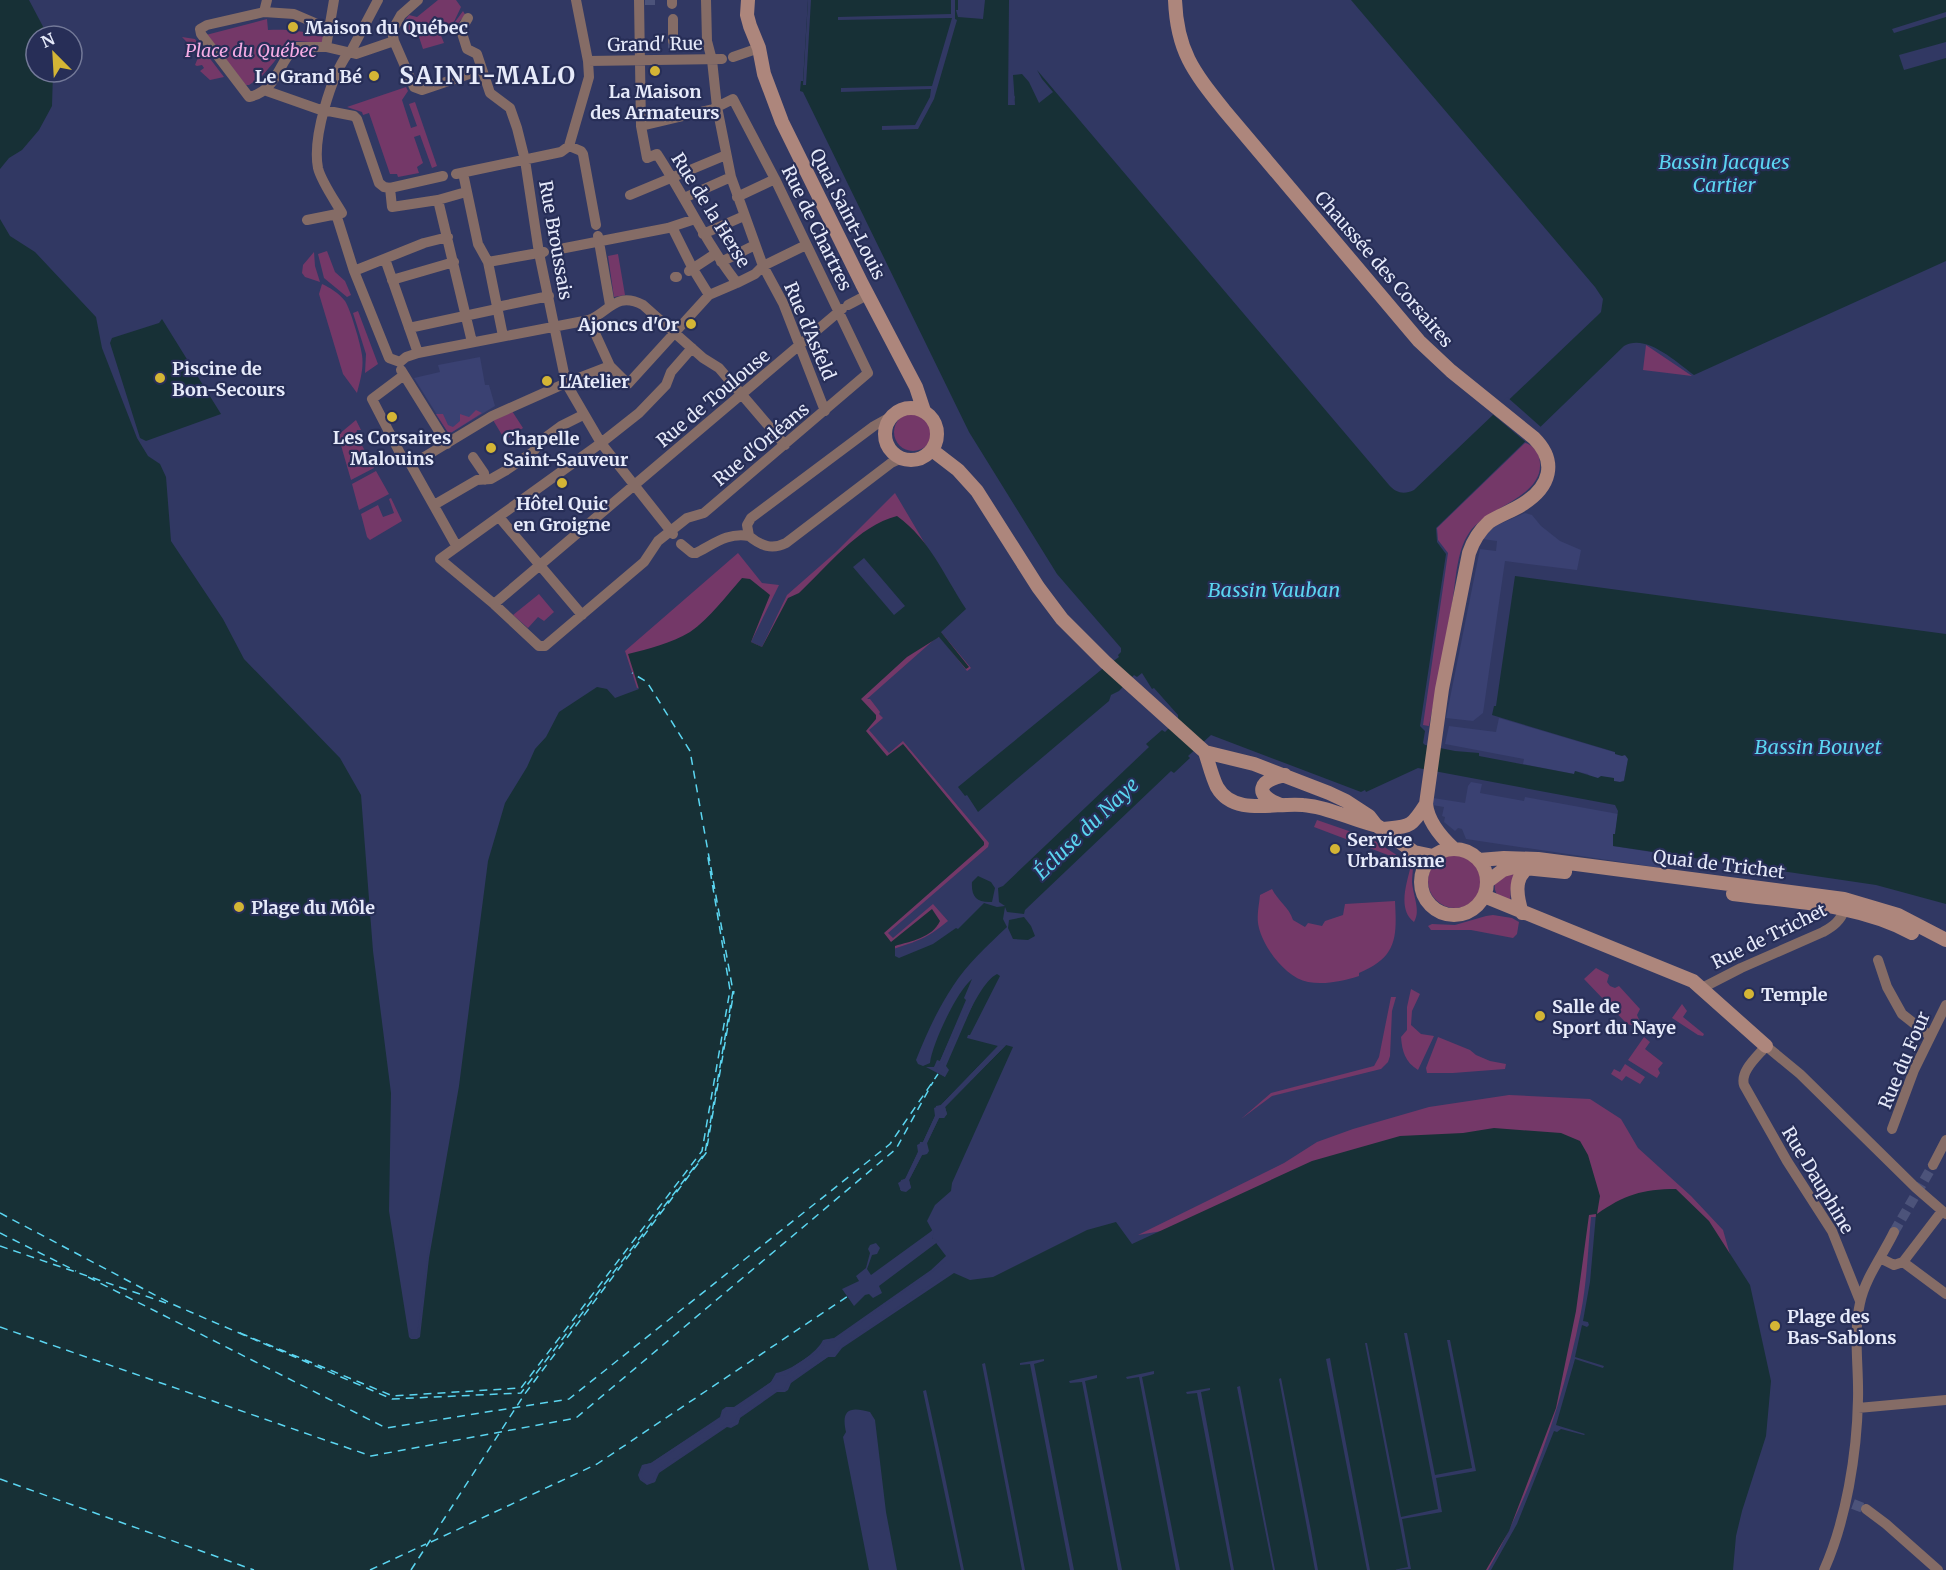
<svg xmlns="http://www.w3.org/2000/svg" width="1946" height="1570" font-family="Merriweather,serif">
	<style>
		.built { fill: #3a4172 }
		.green { fill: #743868 }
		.water { fill: #173036 }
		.pier { fill: #313863 }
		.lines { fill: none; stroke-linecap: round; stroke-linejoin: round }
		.ferry { stroke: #5bd5f0; stroke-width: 1.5; stroke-dasharray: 8 6; stroke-linecap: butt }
		.street-tunnel { stroke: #4c537a; stroke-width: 10; stroke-dasharray: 10 5; stroke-linecap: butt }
		.street { stroke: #856c66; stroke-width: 10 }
		.secondary { stroke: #ad867c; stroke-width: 14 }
		.poi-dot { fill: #d4b535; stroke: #272e57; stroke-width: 2 }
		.labels { text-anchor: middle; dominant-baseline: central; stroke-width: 4.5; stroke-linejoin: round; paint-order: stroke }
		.poi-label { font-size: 18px; font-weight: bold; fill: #e6eafa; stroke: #272e57; text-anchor: start }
		.street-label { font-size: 18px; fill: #e6eafa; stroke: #272e57 }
		.park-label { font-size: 18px; font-style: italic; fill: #f6ace5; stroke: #272e57 }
		.water-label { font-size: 20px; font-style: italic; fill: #5bd5f0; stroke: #272e57 }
		.district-label { font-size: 24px; font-weight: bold; letter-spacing: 1.5px; fill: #e6eafa; stroke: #272e57 }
	</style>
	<rect width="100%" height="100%" fill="#313863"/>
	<path class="built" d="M480,357L485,385H489L495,406L449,434L414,378L440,372L438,365Z
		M1525,513L1532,515L1541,526L1560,541L1581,550L1577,570L1505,561L1483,713L1473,721L1446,718L1480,549L1496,551L1497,541L1482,539L1495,526Z
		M1499,718L1627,756L1628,759L1624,780L1620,782L1590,777L1588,774L1575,771L1574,774L1523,764L1524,759L1445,744L1449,726L1496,732Z
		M1471,782L1482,784L1480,793L1524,801L1525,797L1618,814L1615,834H1613V846L1670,855L1668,869L1466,839L1462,829L1458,828L1455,831L1444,822L1445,817L1442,816L1444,807L1432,805L1433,798L1465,803L1468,786Z"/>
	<path class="green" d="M438,0H456L461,7L452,26L463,11L466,16C458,20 456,29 448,34L447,32L450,29L440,33L444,43L423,49L416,28L403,32L401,25L409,15L417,17Z
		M267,19L268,30C288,29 305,31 324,37L323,43L296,41L286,45L274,62L262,76L249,85H246L206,35Z
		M182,37L195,39L224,77L210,80L200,71L204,68L202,65L197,66L195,65L199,55Z
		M406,87L408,91L402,100L411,128L417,126L409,104L415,102L437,166L432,168L420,135L414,137L423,163L417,167L419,173L398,177L397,174H390L369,113L363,115L362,112L347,107Z
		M327,251L335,272L345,281L351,295L347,297L324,278L318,254Z
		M314,252L315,266L320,282L305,277L302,273L303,265Z
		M618,254L625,295L614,297L608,256Z
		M322,284C329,287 340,294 345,301C350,308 361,345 362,355C364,368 360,381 357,393L343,374L319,294Z
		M358,311L378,364L365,373L366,354L353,313Z
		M1646,345L1692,376L1643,370Z
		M476,410L482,413L449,434L436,414H443L448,425L453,427L460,421V414L469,417Z
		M512,411L523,428L505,440L493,420Z
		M894 432a19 19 0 1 1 38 0a19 19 0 1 1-38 0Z
		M356,420L361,430H357L356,434L374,468L351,480L338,435Z
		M1525,443C1531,444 1537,450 1539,457C1549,497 1486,506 1469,533C1456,552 1456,582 1452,604C1445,644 1437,685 1429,726L1423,725L1448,553L1438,540L1437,528Z
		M376,471L389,494L359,510L352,484Z
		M895,493L963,608L940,631L971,668L967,671L940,637L936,638L867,699H870L880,712L879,714L883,718L869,730L889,753L903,741L989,843L988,847L888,933L893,938L933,904L948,921C938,929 928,937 916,941C905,946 896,946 886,954L761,654L654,685L637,688L625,651L738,553L762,583L779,585L751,642L762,647L787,595L836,552Z
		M391,498L402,521L370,540L367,537L361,514L378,505L383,517L394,513L389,499Z
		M539,594L554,612L544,621L538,617L528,628L513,615Z
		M1317,820L1372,839L1409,863L1314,827Z
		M1428 881a27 27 0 1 1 54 0a27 27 0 1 1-54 0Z
		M1411,865L1413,866C1413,871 1412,877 1412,882C1413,896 1421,910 1414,922C1397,909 1407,883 1411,865Z
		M1517,873L1511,886L1510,903C1502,899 1493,895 1495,884L1501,877Z
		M1272,889C1278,901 1289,907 1293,920L1305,927L1308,923L1322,926L1325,921L1343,915L1345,904L1395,901C1397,938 1397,957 1359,973V976C1343,981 1325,985 1308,982C1286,978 1264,948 1259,928C1256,917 1259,906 1260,895Z
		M1493,915L1512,918L1519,922L1517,934L1513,938L1471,930H1431L1428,926L1432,924L1455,925L1486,916Z
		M1596,968L1609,975L1607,982L1610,986L1615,988L1619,986L1640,1009L1637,1015L1640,1022L1635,1026L1627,1024L1584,979Z
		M1411,989L1420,994L1412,1011L1411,1025L1421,1034L1434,1036L1418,1070C1405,1062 1402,1051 1401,1037L1407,1030V1007Z
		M1391,997H1396L1392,1011L1390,1056L1388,1062L1381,1069L1272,1096L1241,1119L1271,1093L1374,1066L1379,1057Z
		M1682,1004L1687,1011L1683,1017L1704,1034L1703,1036L1698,1035L1672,1018Z
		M1438,1037L1470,1050L1476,1055L1490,1061L1506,1064L1505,1069L1453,1073H1427L1426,1068Z
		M1644,1037L1650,1042L1645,1049L1663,1063L1658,1069L1660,1073L1657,1078L1628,1060Z
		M1625,1064L1645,1077L1640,1084L1626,1076L1622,1081L1611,1074L1614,1069L1620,1072Z
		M1509,1095L1590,1099L1621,1119L1638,1148L1691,1196L1723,1230L1739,1286L1596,1217H1591C1588,1248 1587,1281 1581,1312C1563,1402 1533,1490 1488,1570H1462L1180,1228L1138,1235L1284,1163L1317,1142L1353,1129L1429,1107Z"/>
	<path class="water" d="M0,0H29L48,36H36V72H53L52,106L39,130L22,150L9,158L0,169Z
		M808,0H958V10H956L958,17L983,19L985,0H1009L1008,105H1015L1013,75L1022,74L1029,82L1039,103L1053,92L1042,79L1037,70L1389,485C1396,493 1404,495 1414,490L1597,316L1601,312L1603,299L1595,287L1351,0H1946V12L1892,29L1894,33L1946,17V42L1899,55L1904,70L1946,58V261L1694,375C1676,362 1646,333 1624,346L1436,528L1437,542L1446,554L1420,726L1425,731L1423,743L1425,745L1455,751L1479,753V756L1574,774L1575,771L1598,778L1601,776L1614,778V781L1620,782L1624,781L1628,759L1625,755L1622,756L1615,754V752L1492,715L1494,706H1496L1515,576L1946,634V904L1876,885L1613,846V834H1615L1618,811L1615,805L1418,768L1366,792L1365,790L1361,792L1211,735L1188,756L1190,758L1174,773L1171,771L1025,910L1024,914L1007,912L1005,907L1003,919L1007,927C987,946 967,964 953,986C937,1010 926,1035 916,1060L918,1064L923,1066L930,1063C932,1044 957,991 972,979L964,998L966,1000L940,1061L934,1067H930L945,1077V1066C956,1044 977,984 997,974L1000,976L970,1035H968L967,1038L998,1046L941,1105L936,1106L935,1116L923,1142H920L918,1152L905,1179L901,1180L900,1190L911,1188L909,1180L922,1155L927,1154V1143L939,1118H944L947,1114L945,1107L1006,1045L1013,1047L952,1183L951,1191L935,1205L927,1221L932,1230L930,1235L946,1256L931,1270L834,1338L823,1340C818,1352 790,1371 776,1373L771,1382L734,1407H726L722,1410L720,1417L651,1463L642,1465L638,1475L640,1480L647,1485L655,1482L659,1473L727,1427L731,1428L738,1424L740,1418L777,1392H785L788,1390L791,1383L828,1357H835L842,1348L954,1273L970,1280L993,1277L1087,1230L1116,1222L1132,1244L1312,1161L1400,1136L1463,1133L1494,1128L1561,1133L1580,1141L1588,1155L1600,1196L1597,1214C1624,1195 1642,1189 1676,1189L1709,1221L1750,1285L1771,1381L1766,1436L1742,1511L1736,1536L1733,1570H1491L1517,1524L1554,1431L1557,1432L1561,1429L1584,1435L1585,1434L1556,1425L1575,1359L1603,1368L1604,1366L1575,1357L1582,1325L1587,1327L1589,1325L1588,1322L1583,1321L1590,1282L1596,1214L1589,1215L1576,1311L1556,1408L1509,1531L1486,1570H897L886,1512L875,1420L870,1412C849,1406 841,1410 846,1432L843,1437L869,1570H0V219L10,236L35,252L96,317L102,348L137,438L148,456L160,464L166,477L171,541L223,619L244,659L340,758L361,795L373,951L391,1093L389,1211L409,1337L411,1339H417L420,1337L429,1258L459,1086L488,861L505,803L527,767L535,749L546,737L559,712L597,687L607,689L615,698L639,689L628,654C649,649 671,643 690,632C709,619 727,595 742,578L750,579L770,595L751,642L762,647L788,598L799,593C828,566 858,526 897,516C931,541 943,574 966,609L941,632L969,667L966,669L939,637L907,657L861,699L876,715V719L866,731L887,756L903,744L984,842V845L884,933L891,942L932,909L940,921C932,938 911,941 895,946V956L899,958L933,944L956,928L958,929L984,903L997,907L1005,906L999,902L998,888L1003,886L1149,747L1146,744L1162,730L1165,732L1178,719V715L1154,688L1152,689L1142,673L1137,677L1134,675L1119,691L1111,695L1109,701L978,812L967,795L965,796L958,787L1101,670L1119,657L1118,655L1121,652V648L1057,574L969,432L803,92L800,91L801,81H803Z
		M162,319L221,414L146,441L140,438L110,343L112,338L159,323Z
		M978,876L991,882L995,888L992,902C977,903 971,897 972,882Z
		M1024,917L1031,926L1035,936L1028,940L1013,939L1008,928L1009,920Z"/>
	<path class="pier" d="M808,0H811L806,85H803Z
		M951,0H955V19L957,20L934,99L918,129L882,130V126L915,125L930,97L931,89L841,92V88L932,86L952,18L838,20V17L951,14Z
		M1009,21H1011V73L1013,72L1012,92L1015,97L1013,104L1009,103Z
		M1507,397L1542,428L1527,443L1491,413Z
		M864,558L905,606L894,615L853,567Z
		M967,1000L969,1001L942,1062L939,1064L936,1069L943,1073V1065L971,1003L973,1004L946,1066L949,1070L945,1077L926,1067H934L937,1060L940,1061Z
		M1006,1045L945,1107L947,1114L944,1118H939L927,1143L929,1151L927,1154L922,1155L909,1180L911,1188L906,1192L901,1191L898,1183L906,1178L918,1152L917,1145L923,1142L935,1116L934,1108L941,1105L998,1046Z
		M433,1216L420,1325L419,1335L417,1337L412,1338L410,1336L411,1329L412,1337L417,1335Z
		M933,1230L934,1232L932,1238L939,1241L879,1286L882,1293L873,1298L869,1294L865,1295L854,1306L842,1289L859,1281L856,1276L866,1268L870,1253L868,1249L870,1245L876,1243L880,1248L877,1254L872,1255L867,1269L871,1275Z
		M946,1261L932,1272L836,1340L826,1342L822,1349L786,1375L777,1376L772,1384L736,1410H727L722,1419L652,1465L644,1467L641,1474L643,1478L647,1482L653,1480L657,1470L725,1425L735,1422L738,1415L776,1390L784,1389L789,1380L826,1355L835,1354L840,1346L948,1273L841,1348L835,1356L828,1357L790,1382L785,1391H777L740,1417L738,1424L731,1427H726L658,1472L655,1482L647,1484L641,1479L639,1475L643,1465L651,1463L721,1417L723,1410L726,1408H735L771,1382L777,1373H784L821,1348L824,1340L835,1338Z
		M1404,1333H1407L1435,1475L1472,1468L1447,1340H1450L1476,1471L1436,1478L1442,1512L1402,1519L1411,1569L1394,1570L1408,1567L1365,1343H1367L1401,1517L1438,1509Z
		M1330,1358L1333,1375L1370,1570H1367L1326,1359Z
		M1044,1359V1361L1034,1364L1074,1570H1070L1030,1364L1020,1365V1363Z
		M985,1363L1014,1512L1025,1570H1022L982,1364Z
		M1154,1371V1374L1142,1377L1180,1570H1176L1139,1377L1127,1379L1126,1377Z
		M1097,1375V1378L1085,1381L1122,1570H1118L1082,1382L1070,1383L1069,1381Z
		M1281,1378L1311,1531L1318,1570H1315L1279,1379Z
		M1240,1386L1259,1488L1275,1570H1273L1237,1387Z
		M1210,1388V1390L1201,1392L1234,1570H1231L1197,1393L1187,1394L1186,1392Z
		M926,1390L945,1477L964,1570H961L930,1424L923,1391Z"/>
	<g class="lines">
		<path class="ferry" d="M0,1213L172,1304L392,1399L521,1393L705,1153L733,991L690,751L647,682L632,673
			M0,1233L76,1271
			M0,1246L166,1303
			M88,1277L386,1428L569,1399L890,1144L938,1074
			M0,1327L371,1456L576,1418L896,1149L933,1082
			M240,1333L393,1396L521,1388L702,1151L730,990L707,852
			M0,1479L254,1570
			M431,1542L597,1464L848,1296
			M370,1570L426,1544
			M411,1570L524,1395L706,1153L734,991"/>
		<path class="street-tunnel" d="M645,0H655
			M673,41V56
			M1894,1232L1933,1165
			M1853,1504L1866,1509"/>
		<path class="street" d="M418,0L401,15L392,31L394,41L414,87L422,90L481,70
			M639,0L641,126L647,158L657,154C685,197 706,243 737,283
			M672,0V4
			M706,0L707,41L712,60L717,107L731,177L763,266L783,303L825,411
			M264,12L267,0
			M468,18L461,30L467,49L477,54L490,93L510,108L517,128L525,160L539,253L566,383L601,443L673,534
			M673,19V41
			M329,29L294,14L264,12L207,25L200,29L201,34L249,97C277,91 278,63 295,47H326L356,54L394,41
			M326,47L334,0
			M350,53L378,0
			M733,57L759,48
			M588,61L722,59
			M264,90L318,109L354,116L357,119L379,183L384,187L390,188L443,176
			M641,126L713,109L733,99L775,179L868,373L704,513L687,518L658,541L644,562L545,646H539L494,604L440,559L601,443L639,413L666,385L671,372L692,348
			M569,146L581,151L583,154L596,225
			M463,173L478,244L488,262L503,336
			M456,174L561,152L569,146L589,77L588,61L576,0
			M390,188L392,207L438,200L466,192
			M630,195L726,155
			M737,197L775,179
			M684,198L731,177
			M438,200L472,342
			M336,214L354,271L389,358L400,362
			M307,220L342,213C335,201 321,181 318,168C312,138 331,77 348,53
			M672,227L693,269L709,295
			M703,234L744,216
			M598,236L610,305
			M560,249L668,228L695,219
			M385,259L418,353
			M488,262L544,252
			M721,262L755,245
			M354,271L424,243L448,237
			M689,271L715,254
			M675,277H677
			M392,280L454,262
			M848,305L869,294
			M497,307L549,296
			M589,320L610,366L628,384L709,295L737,283L755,274L763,266L806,245
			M409,328L497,309
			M400,362L406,357L418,353L589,320C609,312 616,291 643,305L703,358L719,368L785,445
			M401,370L447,444
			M892,416L874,426L751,518L747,525L749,536C761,546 772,550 786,543L891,463L902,458
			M401,455L372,399L404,375
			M473,457L484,473L485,480
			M434,505L477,480L491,479L505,471L533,452L542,440L561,426L583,415
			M499,517L582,615
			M681,544L692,553H696C714,544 728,532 749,536
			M457,547L411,465L492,416L566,383L610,366
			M494,604L842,309
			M1878,960L1887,987L1902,1014L1930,1036
			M1702,988L1741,968L1823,932C1834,926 1840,921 1845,909
			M1892,1129L1914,1070L1946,1005
			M1933,1165L1946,1140
			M1880,1258L1894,1265L1903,1262L1942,1211
			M1903,1262L1946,1294
			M1860,1301L1832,1231L1787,1161L1744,1085C1740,1071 1757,1057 1766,1046L1800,1074L1916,1188L1946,1214
			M1858,1408L1946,1400
			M1866,1509L1886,1524L1938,1570
			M1824,1570C1846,1521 1857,1454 1858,1399C1859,1368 1853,1334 1860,1303C1865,1278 1883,1255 1894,1232"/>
		<path class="secondary" d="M748,0L747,15L750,26L759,48L764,74L782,122L862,284L916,387L924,411
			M1175,0C1177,51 1193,71 1224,110L1419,341L1451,371L1534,438C1558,462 1550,487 1523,504C1512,511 1500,515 1489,522C1479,531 1473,541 1469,553L1442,689L1426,804C1428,822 1441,837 1454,849
			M885 434a26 26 0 1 1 52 0a26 26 0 1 1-52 0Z
			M932,450L958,470L977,491L1038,587L1062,619L1105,662L1205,752L1254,764L1329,793L1346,801L1369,816L1376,825L1414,852L1433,856
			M1205,752C1209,764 1212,777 1217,787C1234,817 1276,802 1303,805C1328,807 1350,819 1374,825
			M1281,805C1253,795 1258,780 1285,775
			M1382,829C1410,826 1410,829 1426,804
			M1421 882a33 33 0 1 1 66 0a33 33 0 1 1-66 0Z
			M1479,860L1504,858L1538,859L1844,899L1898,915L1946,940
			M1487,882L1503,870L1514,867L1565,872
			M1733,894C1793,902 1859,904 1912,933
			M1484,896L1693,981L1766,1046
			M1522,913C1517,897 1513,878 1528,868"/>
	</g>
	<g class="poi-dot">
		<circle cx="293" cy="27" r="6"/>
		<circle cx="655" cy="71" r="6"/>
		<circle cx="374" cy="76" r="6"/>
		<circle cx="691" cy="324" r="6"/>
		<circle cx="160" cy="378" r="6"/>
		<circle cx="547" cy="381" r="6"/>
		<circle cx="392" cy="417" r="6"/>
		<circle cx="491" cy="448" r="6"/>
		<circle cx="562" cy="483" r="6"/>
		<circle cx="1335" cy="849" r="6"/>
		<circle cx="239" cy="907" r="6"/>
		<circle cx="1749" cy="994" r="6"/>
		<circle cx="1540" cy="1016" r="6"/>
		<circle cx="1775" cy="1326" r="6"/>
	</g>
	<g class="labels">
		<g class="poi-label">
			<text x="305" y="27">Maison du Québec</text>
			<text x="362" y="76" text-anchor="end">Le Grand Bé</text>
			<text x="655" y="91" text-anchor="middle">La Maison<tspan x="655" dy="21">des Armateurs</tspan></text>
			<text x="679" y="324" text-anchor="end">Ajoncs d'Or</text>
			<text x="172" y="368">Piscine de<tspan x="172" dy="21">Bon-Secours</tspan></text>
			<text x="559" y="381">L'Atelier</text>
			<text x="392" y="437" text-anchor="middle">Les Corsaires<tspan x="392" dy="21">Malouins</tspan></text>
			<text x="503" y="438">Chapelle<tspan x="503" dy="21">Saint-Sauveur</tspan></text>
			<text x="562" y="503" text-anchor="middle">Hôtel Quic<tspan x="562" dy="21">en Groigne</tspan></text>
			<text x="1347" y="839">Service<tspan x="1347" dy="21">Urbanisme</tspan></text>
			<text x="251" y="907">Plage du Môle</text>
			<text x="1761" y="994">Temple</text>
			<text x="1552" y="1006">Salle de<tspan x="1552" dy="21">Sport du Naye</tspan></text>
			<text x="1787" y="1316">Plage des<tspan x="1787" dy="21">Bas-Sablons</tspan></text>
		</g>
		<g class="street-label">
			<text transform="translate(655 44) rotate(-1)">Grand' Rue</text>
			<text transform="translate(711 210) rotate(58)">Rue de la Herse</text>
			<text transform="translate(848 214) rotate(63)">Quai Saint-Louis</text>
			<text transform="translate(817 228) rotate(64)">Rue de Chartres</text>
			<text transform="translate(556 240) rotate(80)">Rue Broussais</text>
			<text transform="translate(1384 269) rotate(49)">Chaussée des Corsaires</text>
			<text transform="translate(810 331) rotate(67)">Rue d'Asfeld</text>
			<text transform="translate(713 398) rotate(-40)">Rue de Toulouse</text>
			<text transform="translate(761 444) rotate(-40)">Rue d'Orléans</text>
			<text transform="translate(1719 864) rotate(7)">Quai de Trichet</text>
			<text transform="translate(1769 936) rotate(-26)">Rue de Trichet</text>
			<text transform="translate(1904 1060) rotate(-67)">Rue du Four</text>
			<text transform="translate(1818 1180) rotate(59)">Rue Dauphine</text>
		</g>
		<g class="park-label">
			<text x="251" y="50">Place du Québec</text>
		</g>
		<g class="water-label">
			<text x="1724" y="161">Bassin Jacques<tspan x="1724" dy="23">Cartier</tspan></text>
			<text x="1274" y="589">Bassin Vauban</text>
			<text x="1818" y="746">Bassin Bouvet</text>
			<text transform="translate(1086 828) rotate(-44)">Écluse du Naye</text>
		</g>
		<g class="district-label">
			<text x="488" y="75">SAINT-MALO</text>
		</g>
	</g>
	<g transform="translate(54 54) rotate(336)"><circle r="28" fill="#272e57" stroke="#737998" stroke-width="1.5"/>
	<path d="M0-4.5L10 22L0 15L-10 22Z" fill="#d4b535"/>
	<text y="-9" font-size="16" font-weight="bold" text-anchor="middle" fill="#e6eafa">N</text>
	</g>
</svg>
